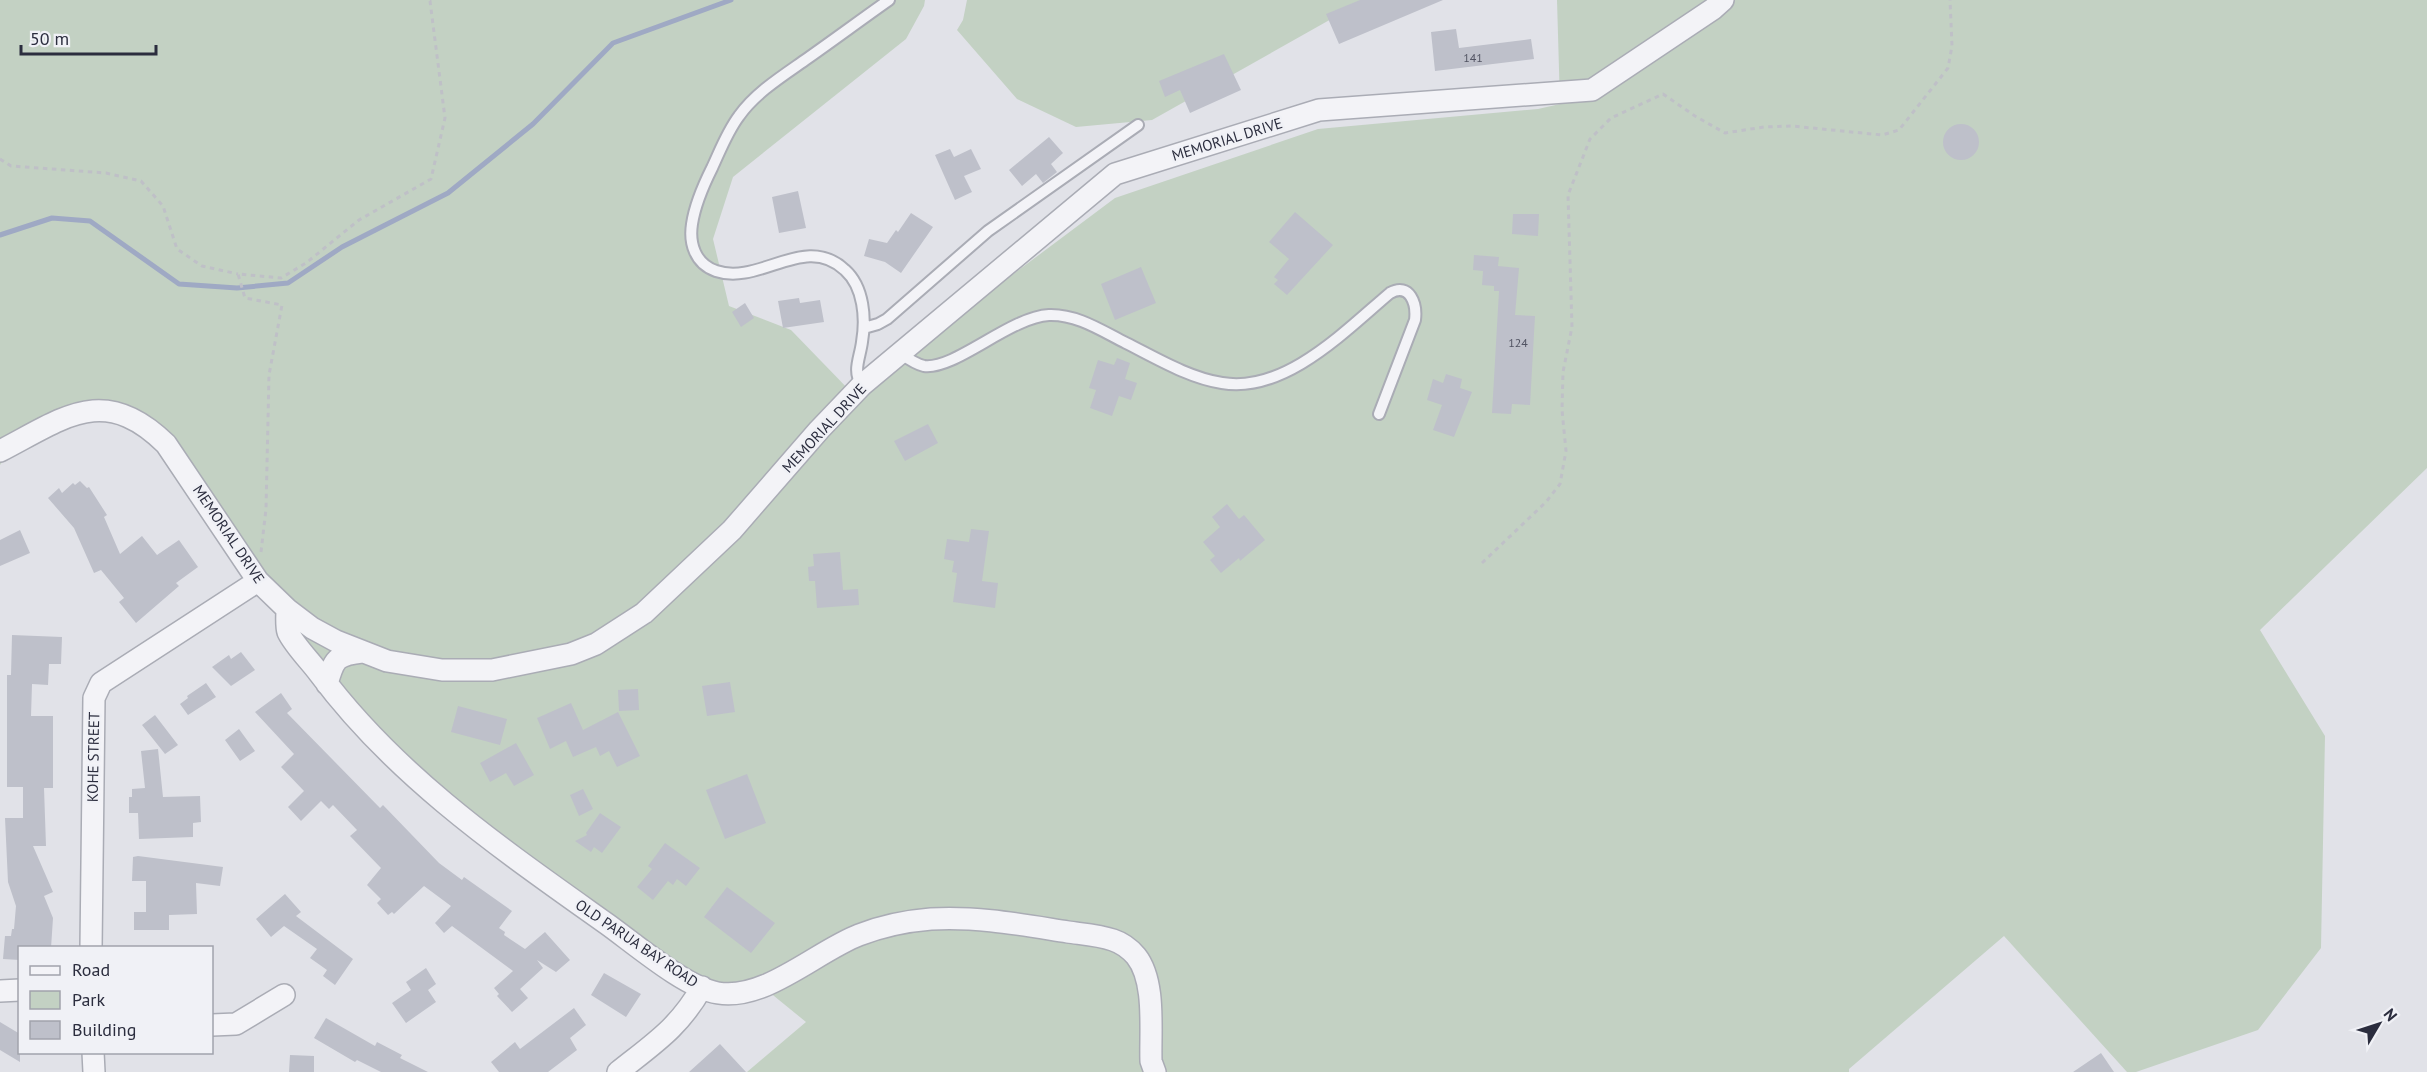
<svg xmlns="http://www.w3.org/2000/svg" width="2427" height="1072" font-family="'PT Sans',sans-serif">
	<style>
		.green { fill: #c3d1c3 }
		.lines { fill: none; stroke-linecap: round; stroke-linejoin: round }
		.stream { stroke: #9fa9c4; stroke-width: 5 }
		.building { fill: #bec0ca }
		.service-casing { stroke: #aaacb5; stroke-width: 14 }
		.minor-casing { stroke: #aaacb5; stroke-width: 24 }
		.path { stroke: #bfc0c7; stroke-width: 3; stroke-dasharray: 4.5 4.5; stroke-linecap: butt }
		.service { stroke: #f3f3f7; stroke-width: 10 }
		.minor { stroke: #f3f3f7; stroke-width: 21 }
		.labels { text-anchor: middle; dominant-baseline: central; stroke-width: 5; stroke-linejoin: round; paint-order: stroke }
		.number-label { font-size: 12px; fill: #505261 }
		.street-label { font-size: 15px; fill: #2b2d3e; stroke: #f0f1f6 }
	</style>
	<rect width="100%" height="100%" fill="#e1e2e8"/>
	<path class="green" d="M0,0H925L924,6L906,39L733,177L713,239L729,306L791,330L853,394L1115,198L1318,129L1538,109L1560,104L1557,0H2427V468L2260,630L2325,736L2321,948L2258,1030L2136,1072H2127L2004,936L1849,1069V1072H747L806,1022L763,987L707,990L452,808L326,681L143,415L32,422L0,465Z
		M967,0H1365L1152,120L1076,127L1017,99L957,30L963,20Z"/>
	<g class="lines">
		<path class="stream" d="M0,235L52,218L90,221L179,284L237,288L288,283L342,247L448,193L533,124L613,43L731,0"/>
	</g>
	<path class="building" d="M1360,0H1443L1339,44L1326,14Z
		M1456,29L1459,48L1531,39L1534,59L1435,71L1431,32Z
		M1224,54L1241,90L1190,113L1180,90L1165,97L1159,81Z
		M1943 142a18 18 0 1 1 36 0a18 18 0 1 1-36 0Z
		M1049,137L1063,153L1051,164L1057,172L1043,183L1036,174L1022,186L1009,170Z
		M950,149L954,157L971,149L981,169L964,176L972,192L955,200L935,155Z
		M798,191L806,228L779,233L772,197Z
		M1295,212L1333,245L1287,295L1274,284L1278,280L1274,277L1289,259L1269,242Z
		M911,213L933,227L901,273L885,262L864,256L869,239L887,243L896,230L898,232Z
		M1513,214H1539L1538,236L1512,234Z
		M1474,255L1499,257L1498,266L1519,268L1515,315L1535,316L1530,405L1512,404L1511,414L1492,413L1499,291H1494V286L1482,285L1483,271L1473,270Z
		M1141,267L1156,303L1115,320L1101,284Z
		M799,298L800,303L820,300L824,322L783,328L778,301Z
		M745,303L754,318L741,327L732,312Z
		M1117,358L1130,363L1125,379L1137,383L1131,400L1119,396L1112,416L1090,408L1096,390L1089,388L1098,360L1114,365Z
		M1446,374L1462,379L1460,388L1472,392L1454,437L1433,430L1442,405L1427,400L1433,379L1443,383Z
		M928,424L938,443L905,461L894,441Z
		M80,481L87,488L89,487L107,515L104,517L120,554L142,536L157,555L179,540L198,567L176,583L179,586L136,623L119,602L124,598L101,570L94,573L74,528L48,498L59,488L62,493L73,483L75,485Z
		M1227,504L1239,519L1244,515L1265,540L1240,561L1239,558L1221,573L1210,560L1215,556L1203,542L1220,527L1212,517Z
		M971,529L989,531L982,581L998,583L995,608L953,602L957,573L952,572L954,561L944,559L947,539L969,542Z
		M20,530L30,553L0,566V540Z
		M840,552L843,590L858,589L859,605L817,608L815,581H809L808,567L814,566L813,554Z
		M12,635L62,637L61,664H49L48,685L32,684L31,716H53V788H44L46,846H33L53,892L44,896L53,918L51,948H20V960L3,959L5,936H11L12,929H14L16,906L8,882L5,818H23V787H7V675H11Z
		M241,652L255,670L231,686L212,667L229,655L231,659Z
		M730,682L735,712L707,716L702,686Z
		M206,683L216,697L188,715L180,704L188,698L187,696Z
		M638,689L639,710L619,711L618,690Z
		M281,693L292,709L287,713L380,808L383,805L439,863L462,880L464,877L512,911L499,928L505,932L504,935L525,949L545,932L570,960L556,972L537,960L543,968L520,989L528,998L512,1012L497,996L499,994L494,988L513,971L452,926L444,933L435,923L451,906L424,886L394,914L392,912L388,915L377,903L381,899L367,885L381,868L350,836L357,830L333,805L329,809L321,801L301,821L288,807L304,791L281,767L294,754L255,712Z
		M571,703L583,730L618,712L640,756L617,767L609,751L600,756L596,747L573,757L566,741L550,749L537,718Z
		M458,706L507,719L500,745L451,732Z
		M155,715L178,745L165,754L142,725Z
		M239,729L255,751L240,761L225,740Z
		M516,743L534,775L514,786L506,773L490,782L480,763Z
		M158,749L163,797L200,796L201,822L193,823V837L139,839L138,813H129V797H132V789L145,788L141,751Z
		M747,774L766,823L725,839L706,790Z
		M583,789L593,809L579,816L570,795Z
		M600,813L621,827L602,853L594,847L591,852L575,841L587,835L586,833Z
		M665,843L700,868L686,886L677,879L673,885L668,881L653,900L637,887L652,869L648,866Z
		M138,856L223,867L220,886L196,883L197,914L169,915V930H134V912H146V881H132L133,857Z
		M727,887L775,923L751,953L704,917Z
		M285,894L301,912L296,916L353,959L335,985L323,976L327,970L310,958L317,949L284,926L271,937L256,919Z
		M426,968L436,984L428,990L436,1002L406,1023L392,1003L411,990L406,982Z
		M604,973L641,994L626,1017L591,995Z
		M574,1008L586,1025L570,1038L577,1050L548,1072H499L491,1062L515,1042L520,1049Z
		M326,1018L375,1046L377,1042L402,1055L400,1058L428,1072H381L357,1060L355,1062L314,1038Z
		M0,1022L20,1034V1062L0,1050Z
		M720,1044L746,1072H689Z
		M2101,1053L2114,1072H2073Z
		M290,1055L314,1056V1072H289Z"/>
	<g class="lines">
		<g class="service-casing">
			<path id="service" d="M864,328L878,324L887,319L988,231L1138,125
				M900,353C907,358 915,364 924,366C955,370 1010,317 1049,315C1077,314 1102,331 1126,343C1156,358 1189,378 1222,383C1285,394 1346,330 1390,293C1410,282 1417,304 1415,320L1379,414
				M862,385C852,371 860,358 862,342C866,319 864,287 845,270C805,232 760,286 716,271C695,264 689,243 692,224C695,204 703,186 712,168C720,151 727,132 739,116C756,92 784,75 808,58C835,39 862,19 889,0"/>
		</g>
		<g class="minor-casing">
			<path id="minor" d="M0,451C64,418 104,383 166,444L258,581L287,609L312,628L336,641L387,661L442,670H492L571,654L596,644L644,613L732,530L819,430L862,385L1115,174L1319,110L1592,90L1713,9L1723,0
				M287,609C287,616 286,626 288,632C294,645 311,662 319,673C396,777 503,850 607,924C635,944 686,988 718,993C765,1001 817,951 859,935C882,926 906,921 931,919C977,916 1023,925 1068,932C1082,934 1099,935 1113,940C1122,943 1130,949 1136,956C1156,981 1150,1030 1151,1061L1155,1072
				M327,684C334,659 336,655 362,652
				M91,948L94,698L101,683L258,581
				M0,991L20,990
				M212,1025L236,1024L284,995
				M93,1052L94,1072
				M618,1072C653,1044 679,1028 702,987"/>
		</g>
		<path class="path" d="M0,159L11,166L106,173L141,181L163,206L177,249L202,266L238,274
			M261,552L266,509L269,375L282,305L245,298L238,274L281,278L306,263L359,220L431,179L445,118L430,1L426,0
			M1482,563L1546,502L1560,484L1566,451L1562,410L1563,372L1572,327L1568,195L1590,139L1611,118L1663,94L1695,116L1725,133L1764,127L1792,126L1882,135L1899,130L1948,68L1952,46L1950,0"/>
		<use href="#service" class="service"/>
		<use href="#minor" class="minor"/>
	</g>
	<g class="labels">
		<g class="number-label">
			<text x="1473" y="57">141</text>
			<text x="1518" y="342">124</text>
		</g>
		<g class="street-label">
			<text transform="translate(1227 139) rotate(-17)">MEMORIAL DRIVE</text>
			<text transform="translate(824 428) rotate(-47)">MEMORIAL DRIVE</text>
			<text transform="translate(229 534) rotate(56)">MEMORIAL DRIVE</text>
			<text transform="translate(93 757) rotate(-89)">KOHE STREET</text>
			<text transform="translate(637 943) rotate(34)">OLD PARUA BAY ROAD</text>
		</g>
	</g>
	<rect x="18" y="946" width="195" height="108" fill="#f0f1f6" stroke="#a1a3ac" stroke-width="1.5"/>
	<rect x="30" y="966" width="30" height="9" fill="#f3f3f7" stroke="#a1a3ac" stroke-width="1.5"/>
	<text x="72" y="976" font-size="18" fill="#2b2d3e">Road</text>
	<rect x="30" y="991" width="30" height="18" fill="#c3d1c3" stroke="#a1a3ac" stroke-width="1.5"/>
	<text x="72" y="1006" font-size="18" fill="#2b2d3e">Park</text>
	<rect x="30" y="1021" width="30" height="18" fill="#bec0ca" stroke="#a1a3ac" stroke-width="1.5"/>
	<text x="72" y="1036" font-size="18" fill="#2b2d3e">Building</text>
	<g transform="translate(2379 1024) rotate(51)" stroke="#f0f1f6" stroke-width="4.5" paint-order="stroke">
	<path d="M0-4.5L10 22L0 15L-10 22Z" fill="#2b2d3e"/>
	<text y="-9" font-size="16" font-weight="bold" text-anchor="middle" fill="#2b2d3e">N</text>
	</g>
	<path d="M21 45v9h135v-9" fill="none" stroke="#2b2d3e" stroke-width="3"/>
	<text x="30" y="45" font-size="18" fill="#2b2d3e" stroke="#f0f1f6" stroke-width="4.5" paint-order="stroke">50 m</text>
</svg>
